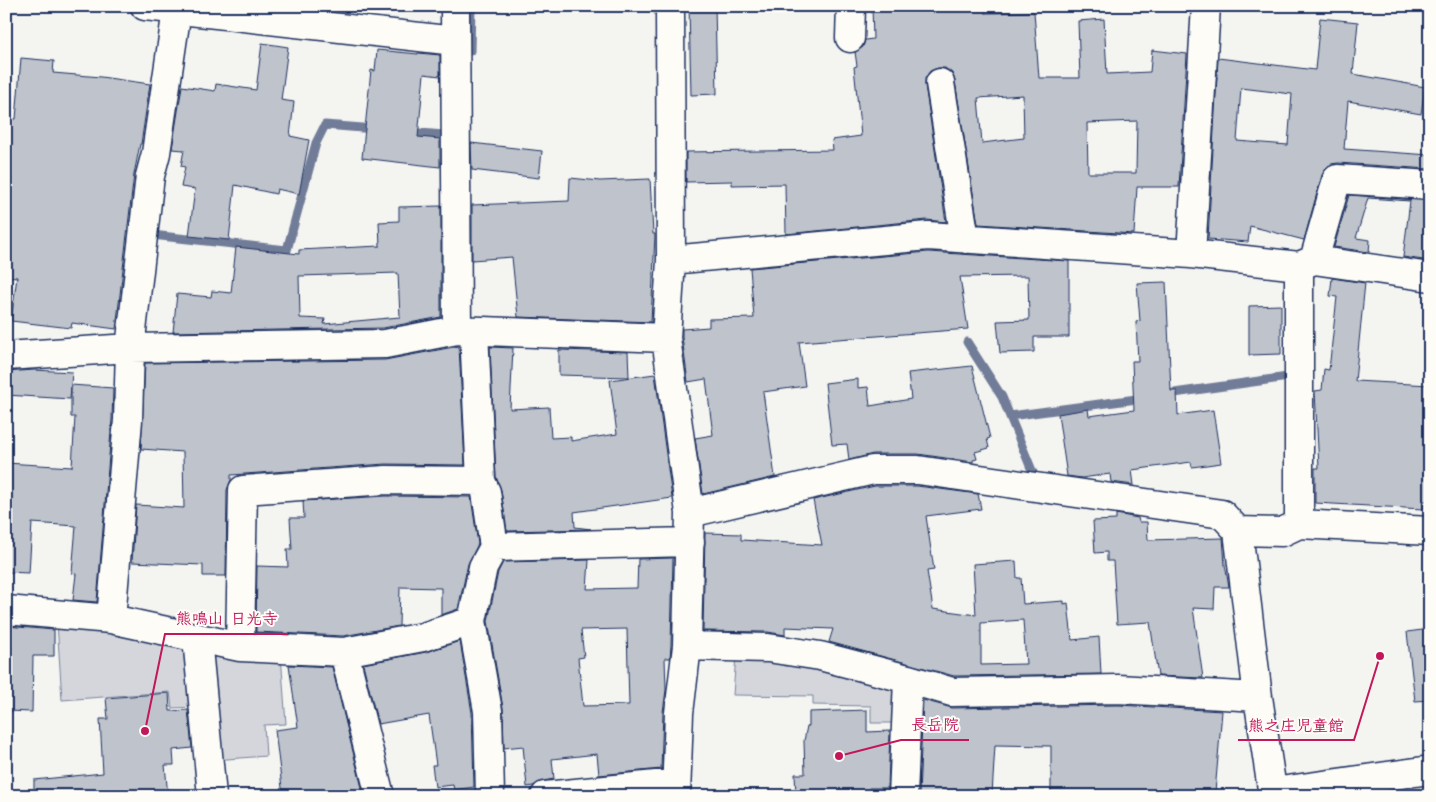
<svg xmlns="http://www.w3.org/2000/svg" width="1436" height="802" font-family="'Architects Daughter','Klee One',sans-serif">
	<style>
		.green { fill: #d4d6db; stroke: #78829c }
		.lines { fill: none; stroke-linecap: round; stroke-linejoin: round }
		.stream { stroke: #717c98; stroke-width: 9 }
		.building { fill: #bfc3cc; stroke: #1b2f5e; fill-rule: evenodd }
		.minor-casing { stroke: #1b2f5e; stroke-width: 31 }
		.minor { stroke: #fdfcf7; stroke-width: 28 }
		.leader { fill: none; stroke: #c2185b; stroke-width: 2 }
		.callout-dot { fill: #c2185b; stroke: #fdfcf7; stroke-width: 2 }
		.callout-label { font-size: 16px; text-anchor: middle; font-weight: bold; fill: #c2185b; stroke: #fdfcf7; stroke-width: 4; stroke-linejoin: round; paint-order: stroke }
	</style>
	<rect width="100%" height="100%" fill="#f4f4f1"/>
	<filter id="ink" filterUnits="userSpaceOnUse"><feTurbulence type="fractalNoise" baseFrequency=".02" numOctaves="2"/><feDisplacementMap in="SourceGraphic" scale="10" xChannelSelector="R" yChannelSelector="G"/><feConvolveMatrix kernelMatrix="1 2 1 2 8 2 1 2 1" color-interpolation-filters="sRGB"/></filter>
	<g filter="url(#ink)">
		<path class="green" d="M57,622L193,643L197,707L172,708L170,692L62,700Z
			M205,647L281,655L286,724L264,725L266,756L214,760Z
			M736,655L901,683L899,723H871V706L813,705V696L733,695Z"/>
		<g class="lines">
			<path class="stream" d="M470,51L471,6
				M408,132L444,135
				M152,235L287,250L316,143L325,125L375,129
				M967,342L1002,397L1033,473
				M1167,394L1288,377
				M1010,416L1144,398"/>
		</g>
		<path class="building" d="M689,6H715L717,94L691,95Z
			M872,6H985V13L1034,12L1039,78H1080L1078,21L1104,19L1107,74L1150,72L1152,50L1187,54L1179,187H1137L1134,234L978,224L955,81L952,73L945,68H938L930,71L925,78V85L946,222L927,220L786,234L785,184L732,185V181L686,182V152L833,150L832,140L861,136L854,67L857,66L855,52L863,47L865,40L873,39ZM1023,95L1024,138L982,143L978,98ZM1137,121L1136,173H1088L1087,123Z
			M1320,18L1358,22L1353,74L1425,87L1421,114L1348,101L1344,149L1430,155V169L1338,163L1331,164L1326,168L1322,175L1304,240L1250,226L1248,242L1208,239L1218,58L1315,70ZM1241,88L1292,94L1288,145L1237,141Z
			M262,43L288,47L281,100L294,102L290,136L309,140L299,194L277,189L276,194L235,185L229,240L189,236L195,189L181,187L185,167L181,166L184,150L172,149L182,86L215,91L216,84L256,90Z
			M377,50L418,54V53L440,55V76L424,74L418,137L440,139V167L362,158L371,70L375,71Z
			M21,58L54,61L53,73L101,77L150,84L141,144H140L134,174L116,329L72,323L71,328L11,321L17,277L6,276V118L16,119Z
			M471,143L542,151L539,178L472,170Z
			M570,178L600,181L650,179L653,234H655L651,322L518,317L512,257L472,260V205L569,201Z
			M1349,195L1430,201V261L1403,257L1410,201L1368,198L1356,238L1370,240L1369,252L1334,247Z
			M441,206V317L383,328L173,332L177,294L211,297L212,291L231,293L236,247L299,254V250L380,246L379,222L399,221V207ZM398,273L400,317L324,324L325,319L300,318L299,276Z
			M928,252L1069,261V337H1034V352L1000,353L997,321L1029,320L1028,276L960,277L968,329L799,342L805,386L763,392L775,477L703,494L695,438L713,435L706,379L688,382L682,337V329L709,327V319L754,318L750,268Z
			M1332,278L1365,283L1355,381L1430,385V501H1423V509L1315,503V468H1319L1315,391L1322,390L1324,369L1329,370L1337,297L1330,296Z
			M1166,282L1171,391H1177L1178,415L1213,410L1221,463L1192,467L1191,462L1132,470L1134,485L1111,482L1110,474L1082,478L1067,476L1058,414L1088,409L1089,416L1134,410L1132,361H1138L1136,322L1140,321L1137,283Z
			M1281,305V354L1249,355V306Z
			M459,346L465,465L385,464L231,475V480L227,490L226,576H203V565L132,562L136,505L184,508L183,452L141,449L145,363L385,360Z
			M490,347L513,348L510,409L549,407L551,438L571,437V441L617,434L610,380L655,374L672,498L574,512L575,527L591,529L507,531L501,490L496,477Z
			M559,350L628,352L629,377L559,375Z
			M972,366L990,438L987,439L989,448L975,452L977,459L973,460V462L918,454H873L849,460L847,444L832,445L825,383L858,379V388L868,387L870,406L911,399L908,373Z
			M34,370L72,372L71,385L113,388L112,419L97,602L73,600L76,574L72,573L76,526L32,523L29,573L6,572V463L72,467L75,417H71V386L70,399L6,395V372Z
			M875,486H917L978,494L981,509L926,516L934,570L927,571L933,609L976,615L973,564L1016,561L1017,578H1021L1023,604L1064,601V604L1068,603L1072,640L1099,637L1101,674L954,676L829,642L833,629L785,627V635L768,632L703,631L705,533L741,534V540L822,545L813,500ZM1023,620L1026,664L981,665V623Z
			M386,496L471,497L478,544L468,564L458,609L441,615V588L400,587L399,626L343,636L256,632L257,566L288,567L287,549H292L290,518H304L303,501Z
			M1116,514L1138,518L1139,522H1147L1148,540L1223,538L1225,565L1229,587H1215L1214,609L1193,608L1203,678L1158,676L1150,622L1117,624L1113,561H1107V552L1095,553L1093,521L1116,520Z
			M673,558L671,645L670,658H665L666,690L663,712L661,769L599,775L597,754L552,759L554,779L543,781L533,786L527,787L523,746L504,748L503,708L488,621L498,572L503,562L589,560L587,589L637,588L638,559ZM627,629L629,705L583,706L578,658L584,657L581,630Z
			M6,626L54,630V656H33L32,712L6,711Z
			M1430,629V700L1415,701L1407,632Z
			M460,641L472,713L474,787L454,790L453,785L435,787L432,765H436L429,715L378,724L363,664L426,652Z
			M289,665L332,667L364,796H283L275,730L298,727Z
			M169,693L170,711L188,710L192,748L173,750L174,765H165L168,796H34V780L103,773L100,719H108L106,698Z
			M923,700L952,708L1118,705L1222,711L1215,792L1192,790V796H1051V746L995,745L992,795L944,791L943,796H919Z
			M867,710V732L890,731L888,788H869V793H852V796H796L795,774H805L804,741L807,726H809V712Z"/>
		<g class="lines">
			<g class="minor-casing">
				<path id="minor" d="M145,6L455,41
					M455,6L457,330
					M670,6L671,260L666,338L690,513L687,646L679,713L676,796
					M850,38L851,6
					M940,83L965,239
					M1191,254L1206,6
					M671,260L928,236L1191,254L1299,266L1314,260L1430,277
					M1314,260L1337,179L1430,185
					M6,356L130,348L385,344L457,330L666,338
					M690,513L873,470H918L1222,514L1238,531L1258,697L1273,796
					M1299,524V266
					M1238,531L1282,532L1299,524L1430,531
					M494,547L690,542
					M6,610L111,619L240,647L344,652L423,637L472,621L483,567L494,547L486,492L481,481L474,331
					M111,619L128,420L130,348L150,176L156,153L177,10
					M472,621L488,711L490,796
					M197,638L212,796
					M687,646L768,648L820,656L908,679L952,692L1118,689L1258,697
					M240,647L243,490L386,480L481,481
					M344,652L380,796
					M1273,792L1430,770
					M545,796L676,783
					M903,796L908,679"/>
			</g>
			<use href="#minor" class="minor"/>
		</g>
	</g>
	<path class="leader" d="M145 731L165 634H288M839 756L901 740H969M1380 656L1354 740H1238"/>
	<g class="callout-dot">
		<circle cx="145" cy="731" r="5"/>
		<circle cx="839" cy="756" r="5"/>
		<circle cx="1380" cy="656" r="5"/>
	</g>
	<g class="callout-label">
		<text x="227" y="624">熊鳴山 日光寺</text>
		<text x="935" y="730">長岳院</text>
		<text x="1296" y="731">熊之庄児童館</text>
	</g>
	<rect width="1436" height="802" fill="none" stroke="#fdfcf7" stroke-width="25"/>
	<rect x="12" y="12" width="1411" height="777" fill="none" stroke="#1b2f5e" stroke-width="2" filter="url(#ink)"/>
</svg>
